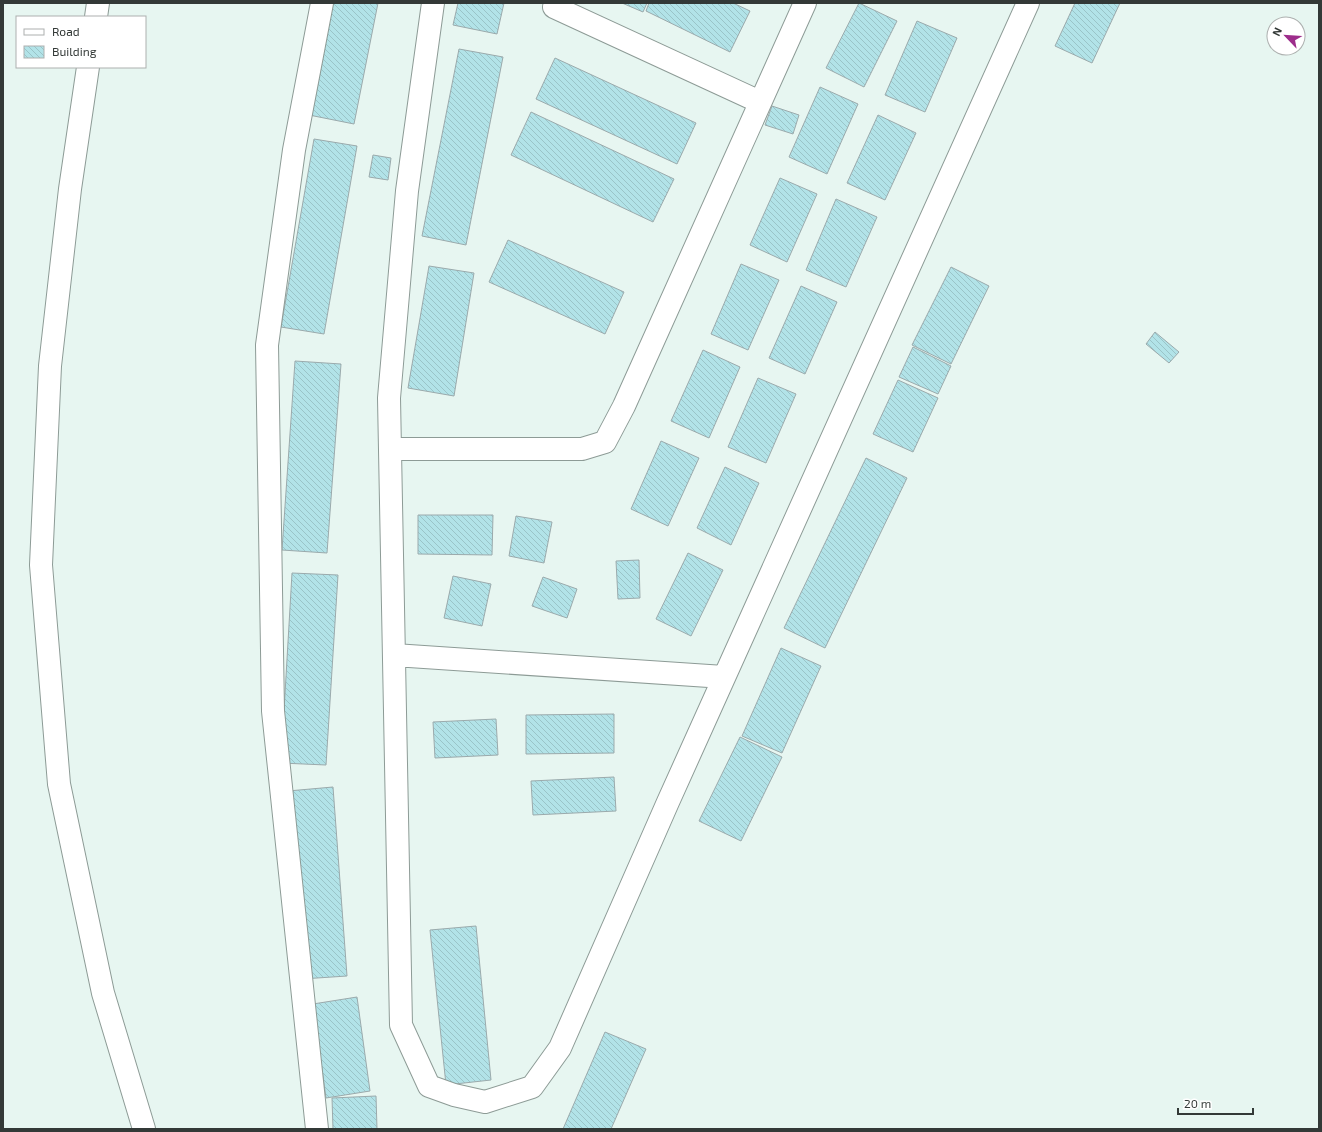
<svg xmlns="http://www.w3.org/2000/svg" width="1322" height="1132" font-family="'Exo 2',sans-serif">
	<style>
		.building { fill: url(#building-back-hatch); stroke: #9baaac }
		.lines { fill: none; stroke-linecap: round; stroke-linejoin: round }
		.minor-casing { stroke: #8d9b96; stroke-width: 24 }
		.minor { stroke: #fff; stroke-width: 22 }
	</style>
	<defs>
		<pattern id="building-back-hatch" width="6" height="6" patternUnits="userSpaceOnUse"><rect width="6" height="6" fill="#b2e3e8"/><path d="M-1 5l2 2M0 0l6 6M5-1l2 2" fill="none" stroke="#9ac4c8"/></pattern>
	</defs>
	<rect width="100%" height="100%" fill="#e7f6f1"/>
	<path class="building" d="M332,3H378L354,124L309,115Z
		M458,3H504L497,34L453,25Z
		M622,3H647L643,12Z
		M649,3H733L750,11L730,52L646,11Z
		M859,3L897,21L864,87L826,68Z
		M1075,3H1120L1092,63L1055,46Z
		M917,21L957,38L925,112L885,95Z
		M459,49L503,57L466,245L422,236Z
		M555,58L696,123L677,164L536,99Z
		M820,87L858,104L827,174L789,157Z
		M772,106L799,115L793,134L765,125Z
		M531,112L674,179L653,222L511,155Z
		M878,115L916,133L885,200L847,183Z
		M314,139L357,146L324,334L281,327Z
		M373,155L391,158L388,180L369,177Z
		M780,178L817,194L787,262L750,245Z
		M836,199L877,217L846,287L806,270Z
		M508,240L624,292L605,334L489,282Z
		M741,264L779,280L748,350L711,334Z
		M429,266L474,273L454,396L408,388Z
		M951,267L989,286L951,364L912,345Z
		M801,286L837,302L805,374L769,358Z
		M1155,332L1179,352L1169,363L1146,344Z
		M913,347L951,366L938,394L899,377Z
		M703,350L740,367L709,438L671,421Z
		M295,361L341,364L327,553L282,550Z
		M758,378L796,394L766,463L728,447Z
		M898,380L938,398L913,452L873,434Z
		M661,441L699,458L668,526L631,509Z
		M866,458L907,478L825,648L784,628Z
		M725,467L759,483L731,545L697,528Z
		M418,515H493L492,555L418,554Z
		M516,516L552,522L544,563L509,556Z
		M688,553L723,570L691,636L656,619Z
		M639,560L640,598L618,599L616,561Z
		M292,573L338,575L326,765L281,763Z
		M453,576L491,584L482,626L444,618Z
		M543,577L577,589L567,618L532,606Z
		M781,648L821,666L782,753L742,736Z
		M614,714V753L526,754V715Z
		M496,719L498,755L435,758L433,722Z
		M740,737L782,757L741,841L699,821Z
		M614,777L616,811L533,815L531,781Z
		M333,787L347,976L302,979L288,791Z
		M476,926L491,1080L446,1085L430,930Z
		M357,997L370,1091L326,1098L313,1004Z
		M605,1032L646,1049L611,1129H563Z
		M376,1096L377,1129H333L332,1098Z"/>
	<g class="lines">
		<g class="minor-casing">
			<path id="minor" d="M433,3L407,191L389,398L401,1025L429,1086L454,1095L485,1102L532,1087L560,1048L668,802L1028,3
				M554,7L760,102
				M96,17L98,3
				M88,67L70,189L50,366L41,565L59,784L103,993L144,1129
				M390,449H582L605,442L624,406L805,3
				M394,655L724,677
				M317,1129L273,711L267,345L294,150L322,3"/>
		</g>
		<use href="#minor" class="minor"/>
	</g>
	<rect width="1322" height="1132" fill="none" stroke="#333937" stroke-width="8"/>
	<rect x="16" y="16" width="130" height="52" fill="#ffffff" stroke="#adb0af"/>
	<rect x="24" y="29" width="20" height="6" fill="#ffffff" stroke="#adb0af"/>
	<text x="52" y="36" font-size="12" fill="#333937">Road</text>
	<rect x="24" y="46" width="20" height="12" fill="url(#building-back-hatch)" stroke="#adb0af"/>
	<text x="52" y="56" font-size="12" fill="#333937">Building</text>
	<g transform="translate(1286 36) rotate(295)"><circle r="19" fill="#ffffff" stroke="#adb0af"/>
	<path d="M0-3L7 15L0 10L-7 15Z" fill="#9d2d8b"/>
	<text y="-6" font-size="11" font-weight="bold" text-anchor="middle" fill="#333937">N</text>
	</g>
	<path d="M1178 1108v6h75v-6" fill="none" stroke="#333937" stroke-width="2"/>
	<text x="1184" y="1108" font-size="12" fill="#333937" stroke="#ffffff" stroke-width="3" paint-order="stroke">20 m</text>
</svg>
